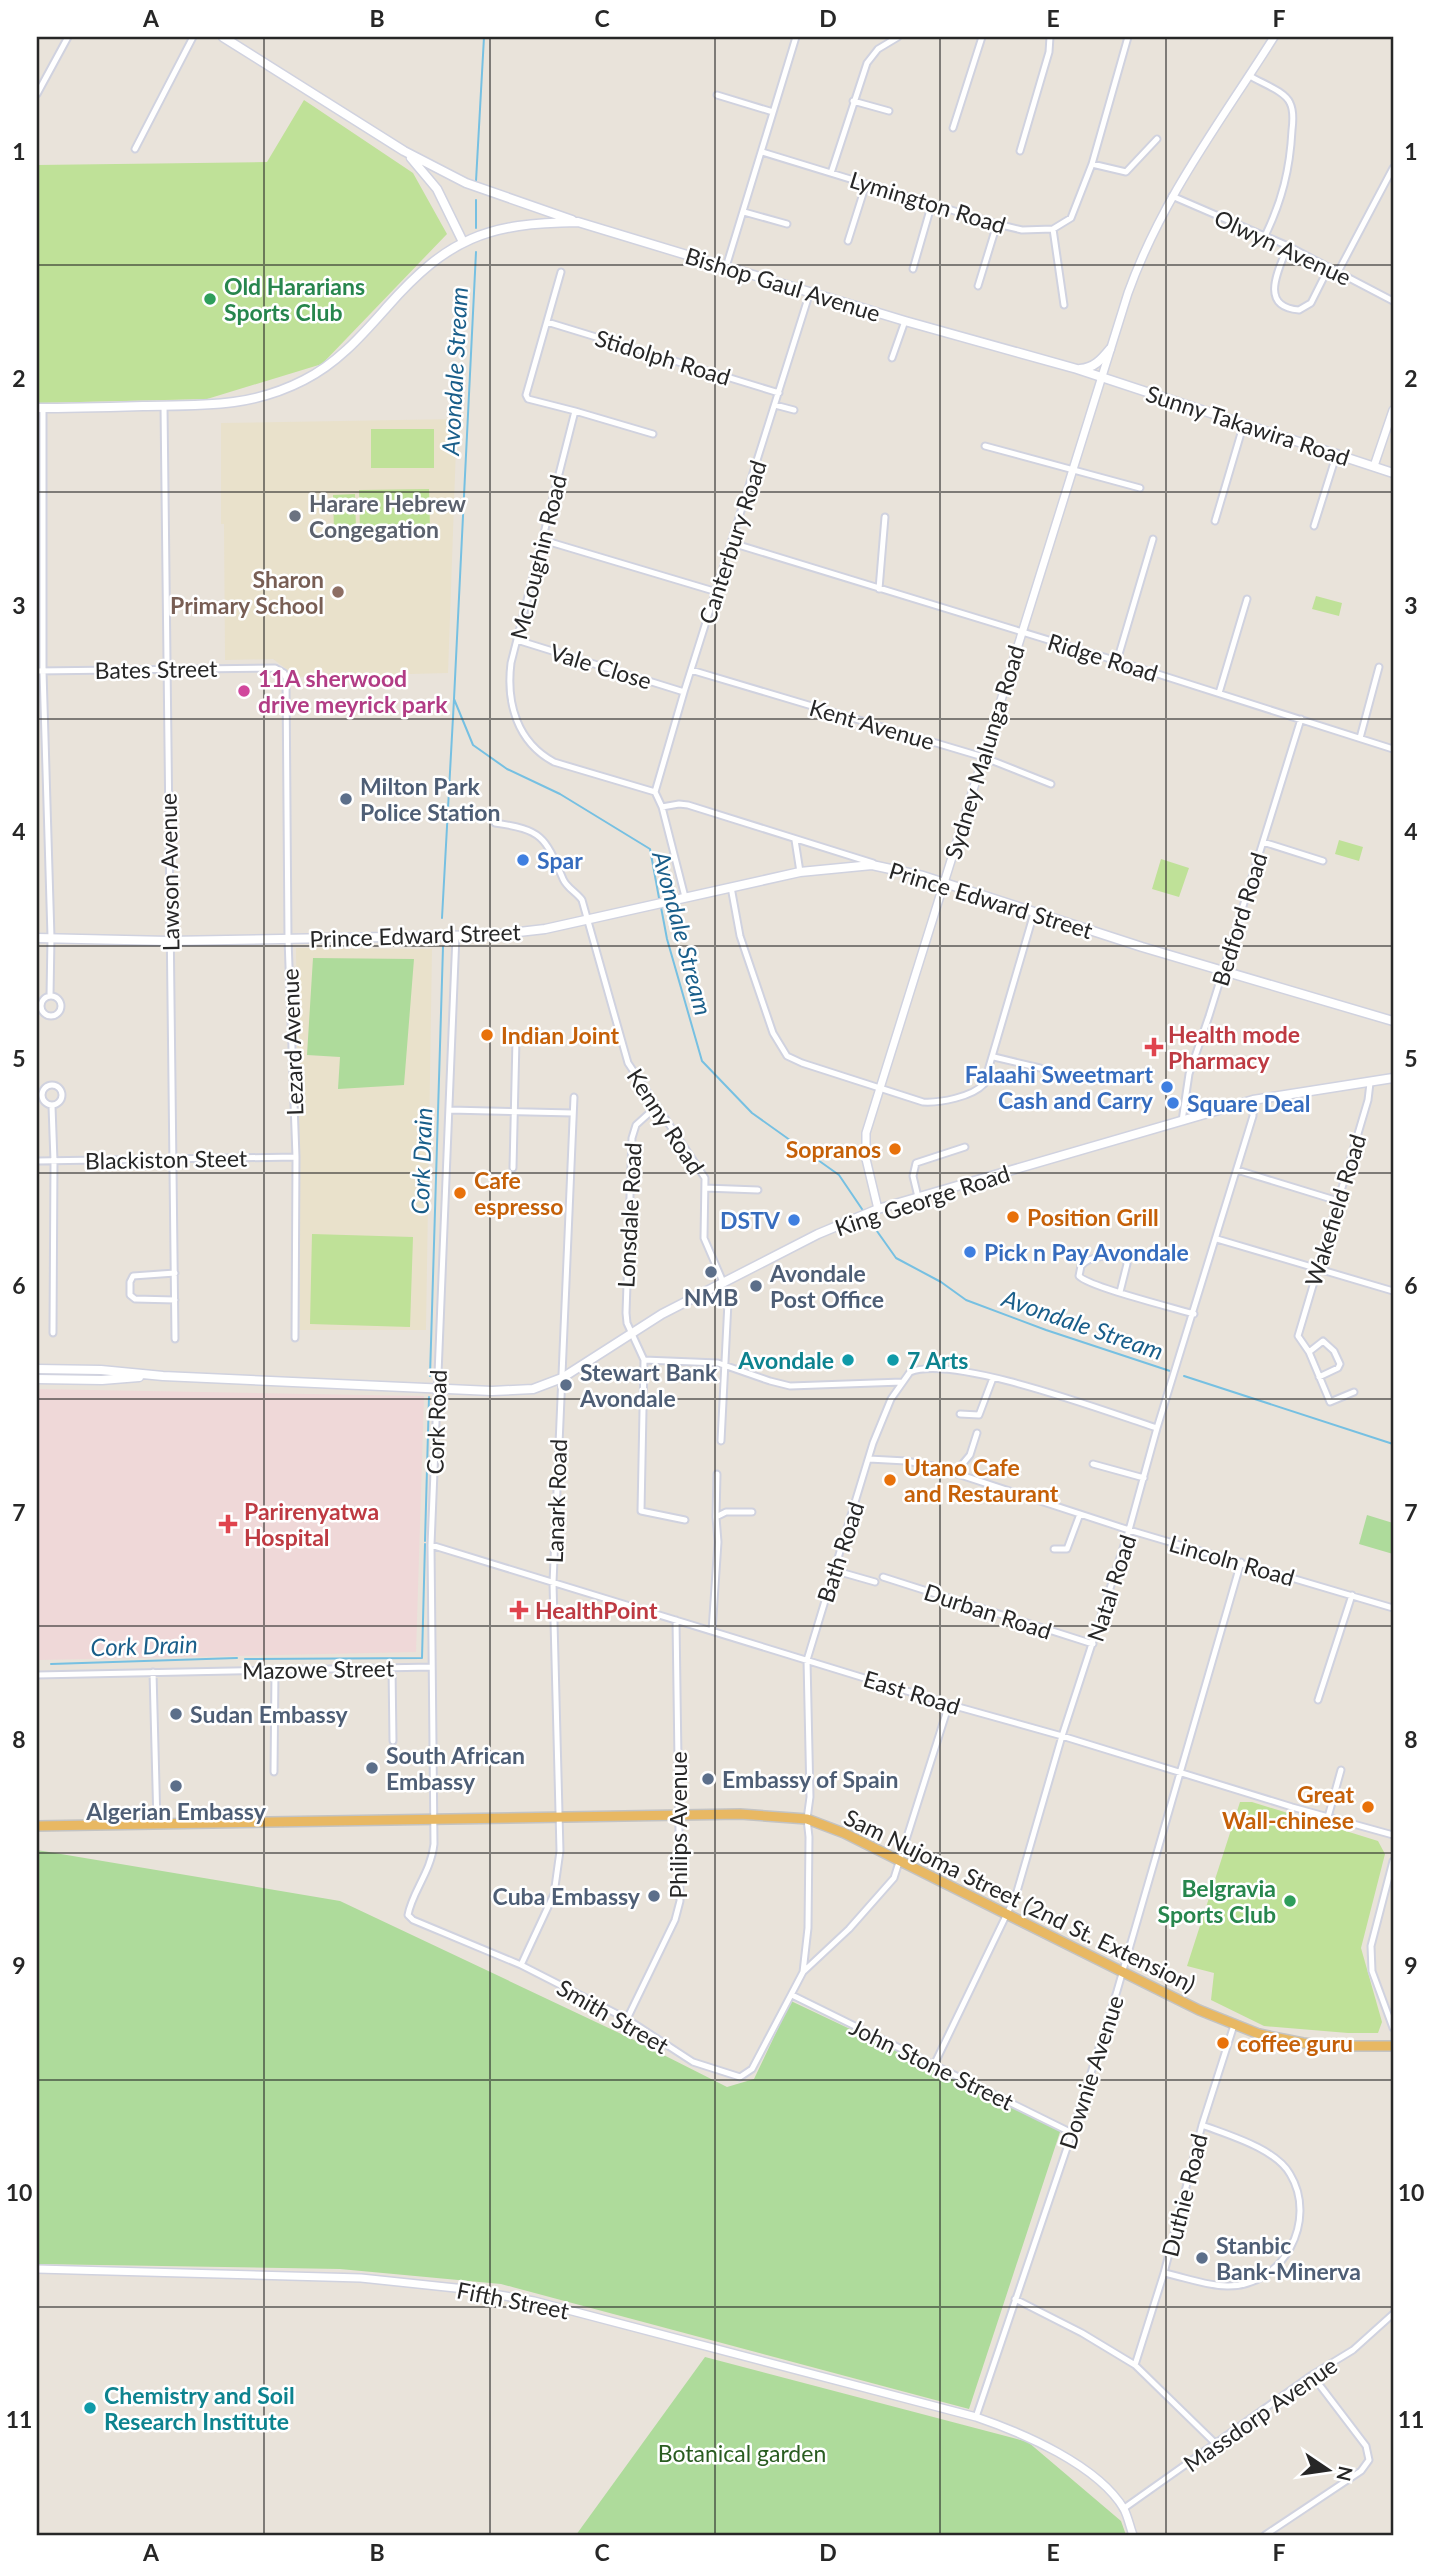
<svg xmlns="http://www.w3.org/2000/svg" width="1430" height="2572" font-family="Lato,sans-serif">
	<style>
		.education { fill: #e9e1cb }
		.medical { fill: #efd8d8 }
		.green { fill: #aedb9b }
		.pitch { fill: #bfe198 }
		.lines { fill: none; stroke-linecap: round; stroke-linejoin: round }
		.stream { stroke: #76c0e2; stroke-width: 2 }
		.minor-casing { stroke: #d0d2df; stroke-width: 9 }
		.tertiary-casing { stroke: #d0d2df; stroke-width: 10 }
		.secondary-casing { stroke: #d0d2df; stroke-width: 11 }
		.trunk-casing { stroke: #c3c3c3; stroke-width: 12 }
		.minor { stroke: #fff; stroke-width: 5 }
		.tertiary { stroke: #fff; stroke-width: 7 }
		.secondary { stroke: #fff; stroke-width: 8 }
		.trunk { stroke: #e8b863; stroke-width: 9 }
		.grid { fill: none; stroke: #272727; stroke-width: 2; stroke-opacity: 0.55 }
		.leisure-dot { fill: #2e9e5b; stroke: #fff; stroke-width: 2.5 }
		.worship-dot { fill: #6b7280; stroke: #fff; stroke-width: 2.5 }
		.education-dot { fill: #8d6e63; stroke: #fff; stroke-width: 2.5 }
		.hotel-dot { fill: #d1479c; stroke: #fff; stroke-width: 2.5 }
		.service-dot { fill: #5c6f8a; stroke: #fff; stroke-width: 2.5 }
		.shop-dot { fill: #3f7fe0; stroke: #fff; stroke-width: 2.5 }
		.food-dot { fill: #e8710a; stroke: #fff; stroke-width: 2.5 }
		.health-dot { fill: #e0444e; stroke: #fff; stroke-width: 2.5 }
		.culture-dot { fill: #0f9aa8; stroke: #fff; stroke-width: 2.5 }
		.labels { text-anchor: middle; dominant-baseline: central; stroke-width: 5; stroke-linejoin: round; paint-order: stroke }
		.street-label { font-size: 23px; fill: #272727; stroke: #fff }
		.leisure-label { font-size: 23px; font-weight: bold; fill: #27864d; stroke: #fff; text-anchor: start }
		.worship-label { font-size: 23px; font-weight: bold; fill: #5b616d; stroke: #fff; text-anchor: start }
		.education-label { font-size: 23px; font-weight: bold; fill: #785e54; stroke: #fff; text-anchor: end }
		.hotel-label { font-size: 23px; font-weight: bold; fill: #b23c85; stroke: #fff; text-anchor: start }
		.service-label { font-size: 23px; font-weight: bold; fill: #4e5e75; stroke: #fff; text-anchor: start }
		.shop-label { font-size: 23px; font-weight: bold; fill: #366cbe; stroke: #fff; text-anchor: start }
		.health-label { font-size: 23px; font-weight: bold; fill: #be3a42; stroke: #fff; text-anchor: start }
		.food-label { font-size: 23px; font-weight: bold; fill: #c56008; stroke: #fff; text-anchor: start }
		.culture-label { font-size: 23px; font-weight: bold; fill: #0d838f; stroke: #fff; text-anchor: start }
		.park-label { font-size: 23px; fill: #295c20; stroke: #fff }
		.water-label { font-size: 24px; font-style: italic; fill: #195e8a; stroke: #fff }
		.neatline { fill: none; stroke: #272727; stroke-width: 2.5 }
		.grid-label { font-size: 23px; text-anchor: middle; font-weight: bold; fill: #272727 }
	</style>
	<rect width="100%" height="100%" fill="#e9e3da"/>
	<path class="education" d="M457,419L448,673L297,677L273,659L225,660L224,524H221V423Z
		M296,948L432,949L426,1330H300Z"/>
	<path class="medical" d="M37,1389L424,1396L416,1652L37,1660Z"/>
	<path class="green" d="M313,958L414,959L404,1085L338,1089L340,1057L307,1055Z
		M1367,1515L1393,1523V1554L1359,1544Z
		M37,1850L340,1901L634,2040L727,2087L754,2079L791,2001L1061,2129L969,2409L501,2284L340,2269L37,2264Z
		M705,2357L1028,2442L1121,2521L1126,2535H576Z"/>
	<path class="pitch" d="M304,100L413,173L447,234L322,364L207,399L37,403V165L267,162Z
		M371,429H434V468H371Z
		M429,489L430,529L360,531L359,490Z
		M355,494L356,529H334L333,495Z
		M1316,596L1342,603L1339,616L1312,609Z
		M1339,840L1363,847L1359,861L1335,854Z
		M1161,859L1189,868L1179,897L1152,889Z
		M312,1234L413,1237L410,1327L310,1324Z
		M1240,1802H1252L1378,1841L1385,1854L1361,1948L1382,2022L1378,2033H1348L1264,2026L1211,2000L1214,1973L1187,1966Z"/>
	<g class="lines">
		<path class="stream" d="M476,181L484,37
			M476,200V228
			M476,252L454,699L473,745L507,769L560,794L650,849L659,898
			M661,907L667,939L702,1061L752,1113L839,1175L864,1212
			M442,918L454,699
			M867,1217L896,1258L941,1282L966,1300L1046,1330L1170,1371
			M430,1376L443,947
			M1184,1376L1393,1444
			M425,1541L429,1397
			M245,1659L422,1658L425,1544
			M51,1664L237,1658"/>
		<g class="minor-casing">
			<path id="minor" d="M1250,76C1261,83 1285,91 1290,103C1294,111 1293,122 1292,130C1290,169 1282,201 1265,236
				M37,94L68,37
				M717,95L773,112
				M853,101L889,111
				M953,128L982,37
				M135,149L193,37
				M1020,151L1049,52L1050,37
				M762,152L997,224L1022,230L1053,229L1071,218L1092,164L1128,37
				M1092,164L1126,172L1157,139
				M831,173L867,63L878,49L898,37
				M1172,196L1288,246L1393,301
				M744,212L787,224
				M1053,229L1064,305
				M848,241L866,184
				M1288,246C1279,269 1258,307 1299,310L1311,303L1329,267
				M726,267L796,37
				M913,269L932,203
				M561,272L526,395L528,399L575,411L511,663C506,703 517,742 554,762L655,792
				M1338,272L1393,168
				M978,286L997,224
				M547,322L779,393
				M892,358L905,321
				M775,405L794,410
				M164,406L175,1339
				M43,408V671L51,937L50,996
				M575,411L653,434
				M985,446L1140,488
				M1215,521L1244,423
				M1314,526L1337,453
				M543,540L717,592
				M732,543L1117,661L1393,749
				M879,589L885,517
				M517,640L684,692
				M1117,661L1153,539
				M691,670L983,757L1051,784
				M37,671L275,668L284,673L286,678L288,939L296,1157L295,1338
				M1219,693L1247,599
				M1360,738L1379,667
				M655,792L684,692L810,292
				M655,792L662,807L685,897
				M662,807L679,804L688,805L873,863
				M495,823C543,830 545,837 563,879C567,888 576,892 582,900L628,1063L705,1178L704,1238L723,1282
				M795,840L800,872
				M1263,842L1323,861
				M731,887L740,936L773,1033L787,1056L802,1063L923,1102C940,1103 972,1097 984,1084L1034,913
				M456,935L431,1545L434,1844C431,1872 412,1892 408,1915L413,1920L521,1965L627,2019L693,2062L740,2077L752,2069L803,1972L808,1928L809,1837L807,1819L810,1797L807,1660L873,1443L891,1399L910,1372C954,1354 1107,1412 1157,1428
				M41 1006a10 10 0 1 1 20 0a10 10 0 1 1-20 0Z
				M994,1057L1040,1068
				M42 1095a10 10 0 1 1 20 0a10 10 0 1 1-20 0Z
				M52,1106L54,1161L53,1333
				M657,1106L636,1125L632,1138L626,1313L627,1323L644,1360L641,1511L685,1520
				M450,1110L573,1113
				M1182,1121L1189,1074L1209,1016L1301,719
				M37,1161L296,1157
				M513,1168L516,1039
				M1237,1170L1338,1201
				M705,1188L758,1190
				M918,1197L913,1176L916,1163L965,1147
				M1217,1239L1393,1291
				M1120,1292L1127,1264L1126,1258C1114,1253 1089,1256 1081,1266L1079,1276C1089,1287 1174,1308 1194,1314
				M175,1300L135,1299L130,1295V1282L133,1276L175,1273
				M1309,1352L1323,1341L1334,1351L1340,1364L1338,1368L1319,1377
				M644,1360L718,1363L770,1381L790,1386L902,1382
				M1354,1392L1330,1402L1309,1352L1298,1336L1368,1100L1370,1083
				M960,1414L979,1415L993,1378
				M721,1441L728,1302
				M869,1459L906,1461L933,1466L1129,1530L1393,1608
				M1093,1464L1144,1478
				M955,1473L970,1455L977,1433
				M716,1517L717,1474
				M431,1545L962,1708L1062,1736L1292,1807L1393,1835
				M1054,1549H1067L1080,1514
				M833,1570L875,1582
				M883,1577L1093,1644
				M712,1631L718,1542L716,1517L726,1512H752
				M392,1667L393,1741
				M153,1672L157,1824
				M37,1675L431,1667
				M1318,1700L1352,1595
				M274,1772L275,1671
				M1328,1817L1341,1770
				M1393,1861L1371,1946L1372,1971L1393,2028
				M521,1965L554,1894L560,1851L553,1583L574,1097
				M803,1972L849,1929L894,1878L949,1704
				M792,1995L1072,2133
				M627,2019L675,1920L680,1901L676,1620
				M934,2065L1016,1895L1062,1736L1129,1530L1157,1428L1253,1116V1100
				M1164,2273C1184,2277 1207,2286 1227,2286C1284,2287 1318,2220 1290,2174C1275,2148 1228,2135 1202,2125
				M1015,2299L1082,2333L1135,2365L1216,2444
				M1135,2365L1164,2273L1202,2125L1234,2025
				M976,2417L1072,2133L1117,1991L1241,1562
				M1123,2509L1312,2375L1353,2350L1393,2314
				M1265,2535L1361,2471L1369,2460L1366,2446L1312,2375"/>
		</g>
		<g class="tertiary-casing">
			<path id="tertiary" d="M1374,466L1393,410
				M878,1209L866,1159V1133L1128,293C1162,198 1221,121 1274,37
				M37,2269L361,2278L465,2289L534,2301L976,2417C1023,2433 1098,2465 1124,2509C1128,2517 1130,2527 1133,2535"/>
		</g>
		<g class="secondary-casing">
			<path id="secondary" d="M223,37L404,151L466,183L572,220
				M411,158L437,189L463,242
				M1080,369C1094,368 1101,360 1110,349
				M37,408C72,408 108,407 143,406C201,405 250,408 304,380C338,363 362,335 387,307C448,238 487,223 578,222L905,321L1077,369L1393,473
				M37,938L169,941L492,935L545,929L800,872L872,865L923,876L1142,947L1393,1021
				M37,1369L101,1370L163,1376L492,1391L533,1389L562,1378L662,1314L818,1234L878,1209L1253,1100L1393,1078
				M37,1379L102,1380L139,1377"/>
		</g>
		<g class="trunk-casing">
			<path id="trunk" d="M37,1826L740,1814L807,1819L844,1833L1199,2010L1259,2034L1303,2043L1332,2046H1393"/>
		</g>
		<use href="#minor" class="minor"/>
		<use href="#tertiary" class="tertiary"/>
		<use href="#secondary" class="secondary"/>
		<use href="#trunk" class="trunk"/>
	</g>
	<path class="grid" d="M264,37V2535M490,37V2535M715,37V2535M940,37V2535M1166,37V2535M37,265H1393M37,492H1393M37,719H1393M37,946H1393M37,1173H1393M37,1399H1393M37,1626H1393M37,1853H1393M37,2080H1393M37,2307H1393"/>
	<g class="leisure-dot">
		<circle cx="210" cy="299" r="7"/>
		<circle cx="1290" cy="1901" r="7"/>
	</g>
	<circle class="worship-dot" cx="295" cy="516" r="7"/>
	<circle class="education-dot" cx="338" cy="592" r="7"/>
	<circle class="hotel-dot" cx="244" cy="691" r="7"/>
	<g class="service-dot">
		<circle cx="346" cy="799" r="7"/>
		<circle cx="711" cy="1272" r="7"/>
		<circle cx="756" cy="1286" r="7"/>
		<circle cx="566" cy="1385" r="7"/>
		<circle cx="176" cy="1714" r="7"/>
		<circle cx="372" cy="1768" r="7"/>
		<circle cx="708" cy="1779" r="7"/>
		<circle cx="176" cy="1786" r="7"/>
		<circle cx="654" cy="1896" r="7"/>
		<circle cx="1202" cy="2258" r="7"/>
	</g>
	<g class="shop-dot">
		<circle cx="523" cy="860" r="7"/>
		<circle cx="1167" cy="1087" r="7"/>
		<circle cx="1173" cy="1103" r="7"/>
		<circle cx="794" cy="1220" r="7"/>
		<circle cx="970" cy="1252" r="7"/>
	</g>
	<g class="food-dot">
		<circle cx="487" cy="1035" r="7"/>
		<circle cx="895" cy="1149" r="7"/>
		<circle cx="460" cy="1193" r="7"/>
		<circle cx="1013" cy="1217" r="7"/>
		<circle cx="890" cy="1480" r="7"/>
		<circle cx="1368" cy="1807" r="7"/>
		<circle cx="1223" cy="2043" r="7"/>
	</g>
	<g class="health-dot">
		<path d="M1150.5 1036.5h7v7h7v7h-7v7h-7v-7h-7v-7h7z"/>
		<path d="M224.5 1513.5h7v7h7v7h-7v7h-7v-7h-7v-7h7z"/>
		<path d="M515.5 1599.5h7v7h7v7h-7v7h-7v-7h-7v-7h7z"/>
	</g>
	<g class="culture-dot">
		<circle cx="848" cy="1360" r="7"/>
		<circle cx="893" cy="1360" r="7"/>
		<circle cx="90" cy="2408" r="7"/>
	</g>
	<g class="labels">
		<g class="street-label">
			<text transform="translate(928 202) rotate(17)">Lymington Road</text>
			<text transform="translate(1283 247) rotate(25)">Olwyn Avenue</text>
			<text transform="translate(783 284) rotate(17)">Bishop Gaul Avenue</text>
			<text transform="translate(663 357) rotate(17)">Stidolph Road</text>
			<text transform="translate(1248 425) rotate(18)">Sunny Takawira Road</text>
			<text transform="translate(732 542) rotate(-72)">Canterbury Road</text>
			<text transform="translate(538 557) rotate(-76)">McLoughin Road</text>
			<text transform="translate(1103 657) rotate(17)">Ridge Road</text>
			<text transform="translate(601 666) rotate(17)">Vale Close</text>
			<text transform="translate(156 669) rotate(-1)">Bates Street</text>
			<text transform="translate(872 724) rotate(16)">Kent Avenue</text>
			<text transform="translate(984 752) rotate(-73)">Sydney Malunga Road</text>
			<text transform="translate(169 872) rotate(-91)">Lawson Avenue</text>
			<text transform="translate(991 900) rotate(17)">Prince Edward Street</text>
			<text transform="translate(1239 919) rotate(-73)">Bedford Road</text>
			<text transform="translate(415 935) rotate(-2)">Prince Edward Street</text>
			<text transform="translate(292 1042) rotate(-92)">Lezard Avenue</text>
			<text transform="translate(666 1121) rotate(57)">Kenny Road</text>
			<text transform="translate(166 1159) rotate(-1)">Blackiston Steet</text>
			<text transform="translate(922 1200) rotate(-18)">King George Road</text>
			<text transform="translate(1335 1210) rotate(-73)">Wakefield Road</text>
			<text transform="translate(629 1215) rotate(-87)">Lonsdale Road</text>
			<text transform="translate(436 1422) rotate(-88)">Cork Road</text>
			<text transform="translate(556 1501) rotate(-88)">Lanark Road</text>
			<text transform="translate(840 1552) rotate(-72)">Bath Road</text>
			<text transform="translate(1232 1560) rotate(16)">Lincoln Road</text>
			<text transform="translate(1111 1588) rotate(-72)">Natal Road</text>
			<text transform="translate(988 1611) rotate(18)">Durban Road</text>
			<text transform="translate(318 1669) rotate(-1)">Mazowe Street</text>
			<text transform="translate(912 1692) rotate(17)">East Road</text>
			<text transform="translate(678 1825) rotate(-90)">Philips Avenue</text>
			<text transform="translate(1020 1900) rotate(26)">Sam Nujoma Street (2nd St. Extension)</text>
			<text transform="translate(613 2016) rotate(30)">Smith Street</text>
			<text transform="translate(932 2064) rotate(26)">John Stone Street</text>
			<text transform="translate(1091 2072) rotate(-72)">Downie Avenue</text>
			<text transform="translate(1184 2195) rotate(-76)">Duthie Road</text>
			<text transform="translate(513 2300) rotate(11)">Fifth Street</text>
			<text transform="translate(1260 2414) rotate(-35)">Massdorp Avenue</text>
		</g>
		<g class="leisure-label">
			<text x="224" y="286">Old Hararians<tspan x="224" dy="26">Sports Club</tspan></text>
			<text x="1276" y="1888" text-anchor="end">Belgravia<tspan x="1276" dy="26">Sports Club</tspan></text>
		</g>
		<g class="worship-label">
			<text x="309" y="503">Harare Hebrew<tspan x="309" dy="26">Congegation</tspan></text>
		</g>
		<g class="education-label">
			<text x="324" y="579">Sharon<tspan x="324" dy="26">Primary School</tspan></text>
		</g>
		<g class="hotel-label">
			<text x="258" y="678">11A sherwood<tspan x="258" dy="26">drive meyrick park</tspan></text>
		</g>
		<g class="service-label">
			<text x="360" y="786">Milton Park<tspan x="360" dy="26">Police Station</tspan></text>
			<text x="770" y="1273">Avondale<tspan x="770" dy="26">Post Office</tspan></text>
			<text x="711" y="1297" text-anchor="middle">NMB</text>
			<text x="580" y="1372">Stewart Bank<tspan x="580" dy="26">Avondale</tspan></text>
			<text x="190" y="1714">Sudan Embassy</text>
			<text x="386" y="1755">South African<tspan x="386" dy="26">Embassy</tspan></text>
			<text x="722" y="1779">Embassy of Spain</text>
			<text x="176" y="1811" text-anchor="middle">Algerian Embassy</text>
			<text x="640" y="1896" text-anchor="end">Cuba Embassy</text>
			<text x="1216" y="2245">Stanbic<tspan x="1216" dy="26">Bank-Minerva</tspan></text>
		</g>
		<g class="shop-label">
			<text x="537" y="860">Spar</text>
			<text x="1153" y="1074" text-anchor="end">Falaahi Sweetmart<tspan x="1153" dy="26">Cash and Carry</tspan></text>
			<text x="1187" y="1103">Square Deal</text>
			<text x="780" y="1220" text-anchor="end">DSTV</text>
			<text x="984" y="1252">Pick n Pay Avondale</text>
		</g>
		<g class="health-label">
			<text x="1168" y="1034">Health mode<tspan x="1168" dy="26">Pharmacy</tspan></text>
			<text x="244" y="1511">Parirenyatwa<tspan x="244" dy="26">Hospital</tspan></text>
			<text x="535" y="1610">HealthPoint</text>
		</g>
		<g class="food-label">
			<text x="501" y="1035">Indian Joint</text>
			<text x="881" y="1149" text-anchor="end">Sopranos</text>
			<text x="474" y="1180">Cafe<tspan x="474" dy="26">espresso</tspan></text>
			<text x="1027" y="1217">Position Grill</text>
			<text x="904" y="1467">Utano Cafe<tspan x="904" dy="26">and Restaurant</tspan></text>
			<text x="1354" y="1794" text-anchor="end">Great<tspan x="1354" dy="26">Wall-chinese</tspan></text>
			<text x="1237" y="2043">coffee guru</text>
		</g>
		<g class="culture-label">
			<text x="834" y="1360" text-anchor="end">Avondale</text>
			<text x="907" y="1360">7 Arts</text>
			<text x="104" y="2395">Chemistry and Soil<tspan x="104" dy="26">Research Institute</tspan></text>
		</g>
		<g class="park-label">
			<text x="742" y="2453">Botanical garden</text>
		</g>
		<g class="water-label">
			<text transform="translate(454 371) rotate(-87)">Avondale Stream</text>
			<text transform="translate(683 933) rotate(75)">Avondale Stream</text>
			<text transform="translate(421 1161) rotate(-88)">Cork Drain</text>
			<text transform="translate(1083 1324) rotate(19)">Avondale Stream</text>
			<text transform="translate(144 1645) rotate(-2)">Cork Drain</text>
		</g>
	</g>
	<rect width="1430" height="2572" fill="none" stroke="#ffffff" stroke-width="77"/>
	<g transform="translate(1328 2470) rotate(103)" stroke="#ffffff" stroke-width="5" paint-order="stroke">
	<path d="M0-5L12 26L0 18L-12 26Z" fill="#272727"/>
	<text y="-10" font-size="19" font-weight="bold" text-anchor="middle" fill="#272727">N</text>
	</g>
	<rect x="38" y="38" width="1354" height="2496" class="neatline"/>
	<g class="grid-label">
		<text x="151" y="27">A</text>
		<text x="377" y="27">B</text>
		<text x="602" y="27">C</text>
		<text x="828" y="27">D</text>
		<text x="1053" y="27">E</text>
		<text x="1279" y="27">F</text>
		<text x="19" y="160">1</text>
		<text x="1411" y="160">1</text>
		<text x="19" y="387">2</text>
		<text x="1411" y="387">2</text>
		<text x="19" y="614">3</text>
		<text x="1411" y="614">3</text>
		<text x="19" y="840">4</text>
		<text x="1411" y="840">4</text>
		<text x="19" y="1067">5</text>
		<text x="1411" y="1067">5</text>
		<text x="19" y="1294">6</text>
		<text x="1411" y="1294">6</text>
		<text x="19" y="1521">7</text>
		<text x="1411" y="1521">7</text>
		<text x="19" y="1748">8</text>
		<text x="1411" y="1748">8</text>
		<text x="19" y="1974">9</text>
		<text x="1411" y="1974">9</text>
		<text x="19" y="2201">10</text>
		<text x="1411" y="2201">10</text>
		<text x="19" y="2428">11</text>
		<text x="1411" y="2428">11</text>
		<text x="151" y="2561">A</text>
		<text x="377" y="2561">B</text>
		<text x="602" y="2561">C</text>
		<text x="828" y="2561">D</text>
		<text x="1053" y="2561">E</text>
		<text x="1279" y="2561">F</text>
	</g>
</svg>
